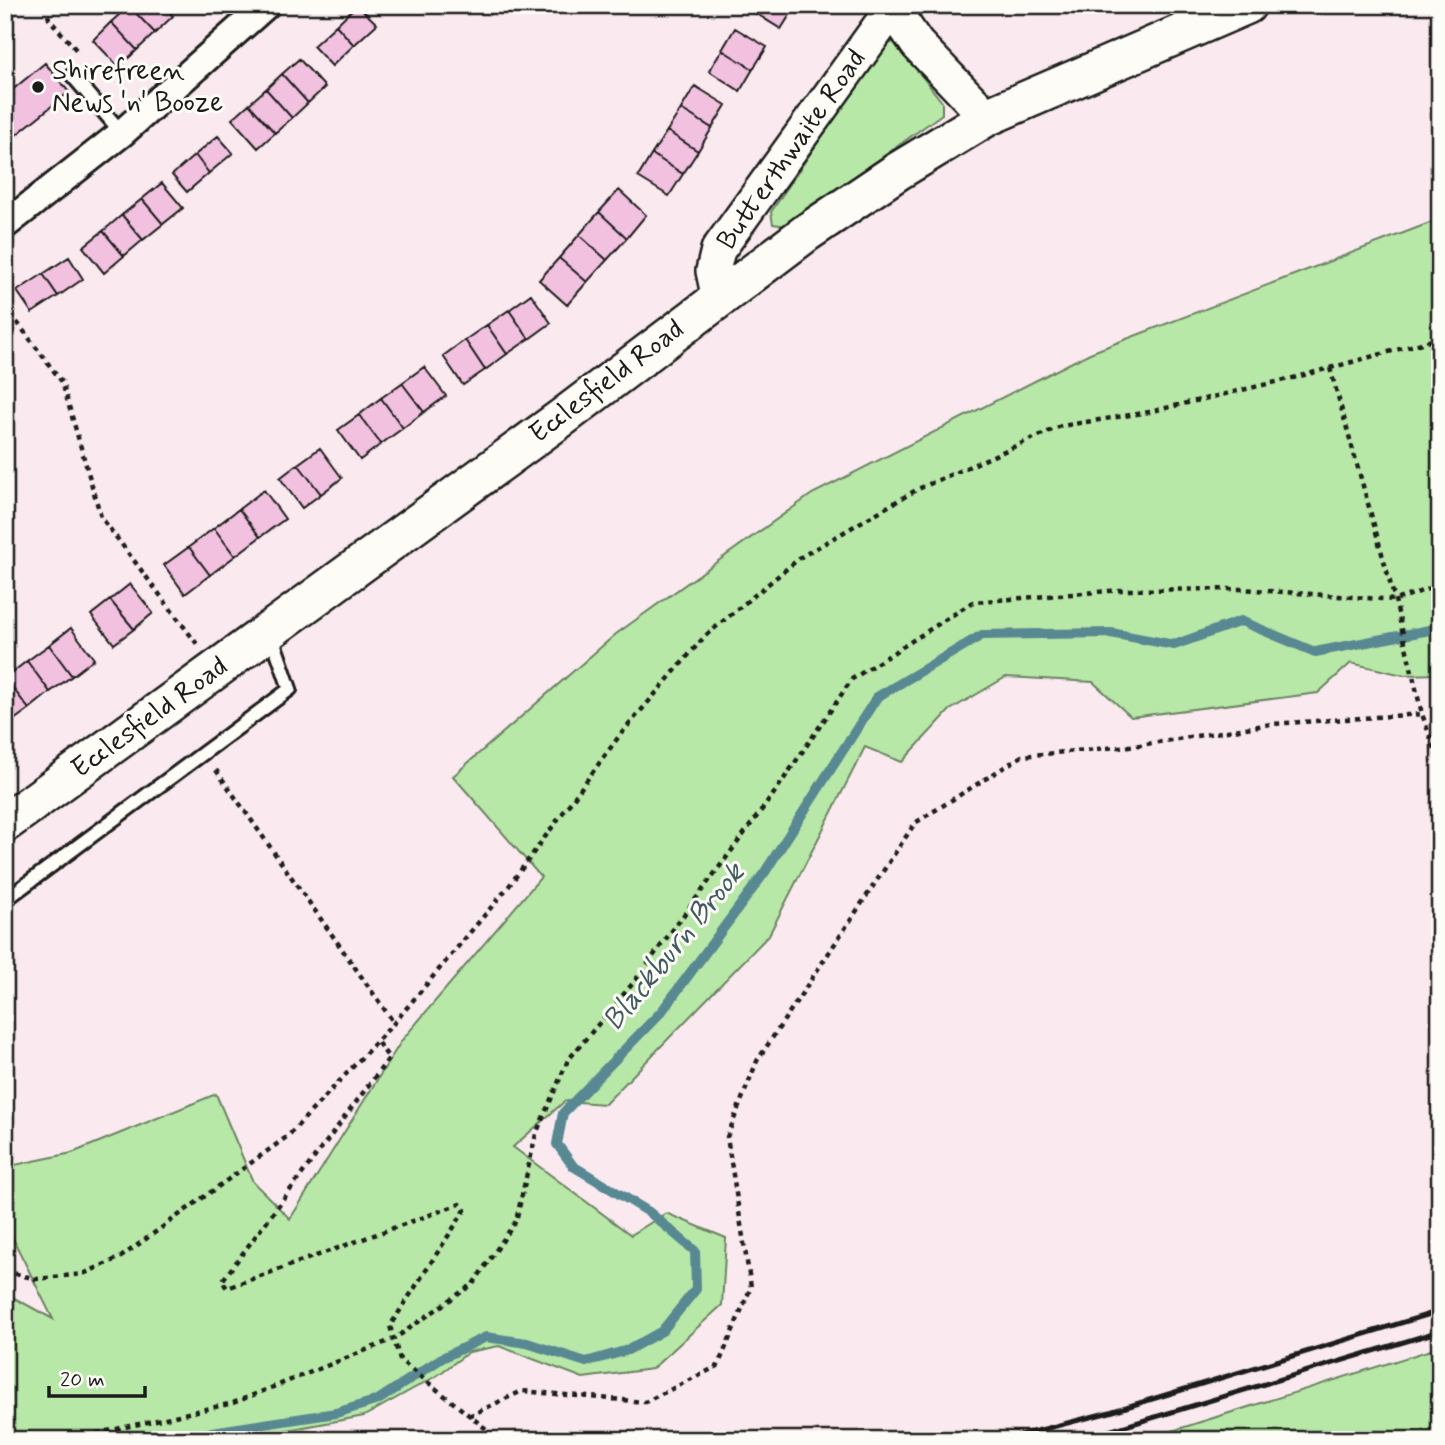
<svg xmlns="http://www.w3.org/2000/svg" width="1445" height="1445" font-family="Mynerve,sans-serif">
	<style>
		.green { fill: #b8e8a7; stroke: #6a8262; stroke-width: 2 }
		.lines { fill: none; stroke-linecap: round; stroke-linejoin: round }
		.stream { stroke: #598892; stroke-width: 10 }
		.building { fill: #f3c1e0; stroke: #1c1c1c; stroke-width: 2 }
		.service-casing { stroke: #1c1c1c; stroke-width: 18 }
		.minor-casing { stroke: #1c1c1c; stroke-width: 32 }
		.tertiary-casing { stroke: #1c1c1c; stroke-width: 38 }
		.secondary-casing { stroke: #1c1c1c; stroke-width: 42 }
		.path { stroke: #1c1c1c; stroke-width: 4.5; stroke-dasharray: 5 5; stroke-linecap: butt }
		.service { stroke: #fdfcf7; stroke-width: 12 }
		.minor { stroke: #fdfcf7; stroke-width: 26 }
		.tertiary { stroke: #fdfcf7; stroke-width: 33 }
		.secondary { stroke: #fdfcf7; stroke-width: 37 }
		.rail { stroke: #1c1c1c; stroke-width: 5 }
		.poi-dot { fill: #1c1c1c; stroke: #fdfcf7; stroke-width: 2.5 }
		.labels { text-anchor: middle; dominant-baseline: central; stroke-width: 6; stroke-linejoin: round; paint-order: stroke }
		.poi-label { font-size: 28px; fill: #1c1c1c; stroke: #fdfcf7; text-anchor: start }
		.street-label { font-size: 28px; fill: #1c1c1c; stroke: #fdfcf7 }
		.water-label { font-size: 30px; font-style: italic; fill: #405b61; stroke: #fdfcf7 }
	</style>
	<rect width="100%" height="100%" fill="#faeaf0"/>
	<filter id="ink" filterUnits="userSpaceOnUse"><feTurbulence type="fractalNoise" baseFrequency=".0143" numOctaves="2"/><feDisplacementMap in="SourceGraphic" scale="14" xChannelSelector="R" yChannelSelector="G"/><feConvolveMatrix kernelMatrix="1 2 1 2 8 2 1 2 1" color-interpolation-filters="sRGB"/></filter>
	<g filter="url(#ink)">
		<path class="green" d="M895,42L942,102V114L787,226L773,224L771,212L883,45Z
			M1440,219V674L1403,675L1351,663L1318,693L1131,717L1093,682L1006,677L950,710L902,762L865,747L769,935L605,1104L565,1101L513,1147L631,1235L666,1213L726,1238L722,1305L652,1369L583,1378L499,1346L469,1352L438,1375L364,1416L233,1440H5V1293L53,1319L5,1223V1167L72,1153L216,1094L253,1182L290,1219L402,1040L541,877L453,776L616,634L812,494L1090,353Z
			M1440,1347V1440H1143Z"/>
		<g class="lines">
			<path class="stream" d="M192,1440L212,1432L336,1413L378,1400L442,1358L486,1337L527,1343L586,1362L628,1350L662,1331L696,1289L695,1251L649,1212L573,1166L557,1144L563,1113L662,1011L765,872L877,697L982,635L1111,633L1174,645L1241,621L1315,652L1440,628"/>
		</g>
		<path class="building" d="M163,5L173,16L155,33L129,6Z
			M357,5L377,24L354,45L336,25Z
			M756,5H796L781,29L752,11Z
			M129,6L155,33L137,50L111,22Z
			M111,22L137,50L119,67L93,40Z
			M336,25L354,45L332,66L313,46Z
			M735,28L767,47L753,69L722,50Z
			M722,50L753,69L740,91L709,71Z
			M299,59L325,87L308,103L282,74Z
			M45,63L69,92L5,144V96Z
			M282,74L308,103L292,118L266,89Z
			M695,86L726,105L712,128L681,109Z
			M266,89L292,118L275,133L249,104Z
			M249,104L275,133L258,148L232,119Z
			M681,109L712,128L698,151L667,131Z
			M667,131L698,151L683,174L652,154Z
			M218,136L233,153L209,173L195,155Z
			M652,154L683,174L669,196L638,177Z
			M195,155L209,173L187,192L172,175Z
			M162,183L183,208L163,224L142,199Z
			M619,190L646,215L627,238L599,212Z
			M142,199L163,224L143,240L122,215Z
			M599,212L627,238L607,260L579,235Z
			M122,215L143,240L124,256L103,231Z
			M103,231L124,256L104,273L83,247Z
			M579,235L607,260L587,282L559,258Z
			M69,257L83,279L58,296L43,274Z
			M559,258L587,282L567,305L539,280Z
			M43,274L58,296L32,313L17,291Z
			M531,294L551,323L529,339L509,310Z
			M509,310L529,339L507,354L487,325Z
			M487,325L507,354L485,370L465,340Z
			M465,340L485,370L463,385L443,356Z
			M424,367L446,396L424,412L402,383Z
			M402,383L424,412L403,428L381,398Z
			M381,398L403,428L381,444L359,415Z
			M359,415L381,444L360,460L338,430Z
			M320,448L342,478L321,494L298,464Z
			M298,464L321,494L302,508L280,478Z
			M264,490L285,519L260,537L239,509Z
			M239,509L260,537L235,556L214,528Z
			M214,528L235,556L210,575L189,547Z
			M189,547L210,575L185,594L164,565Z
			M130,584L153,613L134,629L110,600Z
			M110,600L134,629L114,644L91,615Z
			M71,628L94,659L72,676L49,645Z
			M49,645L72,676L50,692L27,661Z
			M27,661L50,692L29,709L5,678Z
			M5,678L29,709L7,725L5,723Z"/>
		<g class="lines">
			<g class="service-casing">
				<path id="service" d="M72,75L122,133
					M5,900L290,689L271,634"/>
			</g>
			<g class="minor-casing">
				<path id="minor" d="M5,225L122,133L266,5"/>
			</g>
			<g class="tertiary-casing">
				<path id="tertiary" d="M893,9L917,44L987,117
					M719,299L713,271L718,250L895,5"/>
			</g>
			<g class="secondary-casing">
				<path id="secondary" d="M5,823L563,417L806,233L898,171L987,117L1247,5"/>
			</g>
			<path class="path" d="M46,5L49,19L79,53
				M5,306L62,382L101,517L197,644
				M1330,368L1395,600L1422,714L1440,764
				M216,770L394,1023
				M378,1043L389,1058L222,1281L227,1288L460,1204L465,1210L390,1326L400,1360L500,1440
				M5,1271L36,1279L83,1274L121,1257L288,1136L394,1023L509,886L620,735L705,636L801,557L918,489L1061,426L1149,412L1297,377L1440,338
				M469,1416L522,1391L645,1402L718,1366L751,1287L727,1137L757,1061L915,823L1022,756L1140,745L1271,724L1422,714
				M67,1440L233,1403L394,1339L473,1284L516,1221L536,1134L568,1060L634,982L775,792L852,679L973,602L1121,590L1241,589L1395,600L1440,585"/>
			<use href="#service" class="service"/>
			<use href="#minor" class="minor"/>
			<use href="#tertiary" class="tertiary"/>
			<use href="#secondary" class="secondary"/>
			<path class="rail" d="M1002,1440L1110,1412L1440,1311
				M1079,1440L1440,1331"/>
		</g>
	</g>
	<circle class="poi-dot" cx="38" cy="87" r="7"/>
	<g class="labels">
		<g class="poi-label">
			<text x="52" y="71">Shirefreen<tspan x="52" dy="32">News 'n' Booze</tspan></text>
		</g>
		<g class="street-label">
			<text transform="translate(792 150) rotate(-55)">Butterthwaite Road</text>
			<text transform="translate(607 382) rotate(-37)">Ecclesfield Road</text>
			<text transform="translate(150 718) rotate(-36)">Ecclesfield Road</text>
		</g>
		<g class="water-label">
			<text transform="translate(674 947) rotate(-51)">Blackburn Brook</text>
		</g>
	</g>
	<rect width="1445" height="1445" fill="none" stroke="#fdfcf7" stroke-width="28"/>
	<rect x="14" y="14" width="1417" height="1417" fill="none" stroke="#1c1c1c" stroke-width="2.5" filter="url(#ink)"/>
	<path d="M49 1386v10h96v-10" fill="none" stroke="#1c1c1c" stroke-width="3.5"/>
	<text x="60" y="1386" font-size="21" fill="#1c1c1c" stroke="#fdfcf7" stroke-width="5" paint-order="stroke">20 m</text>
</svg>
